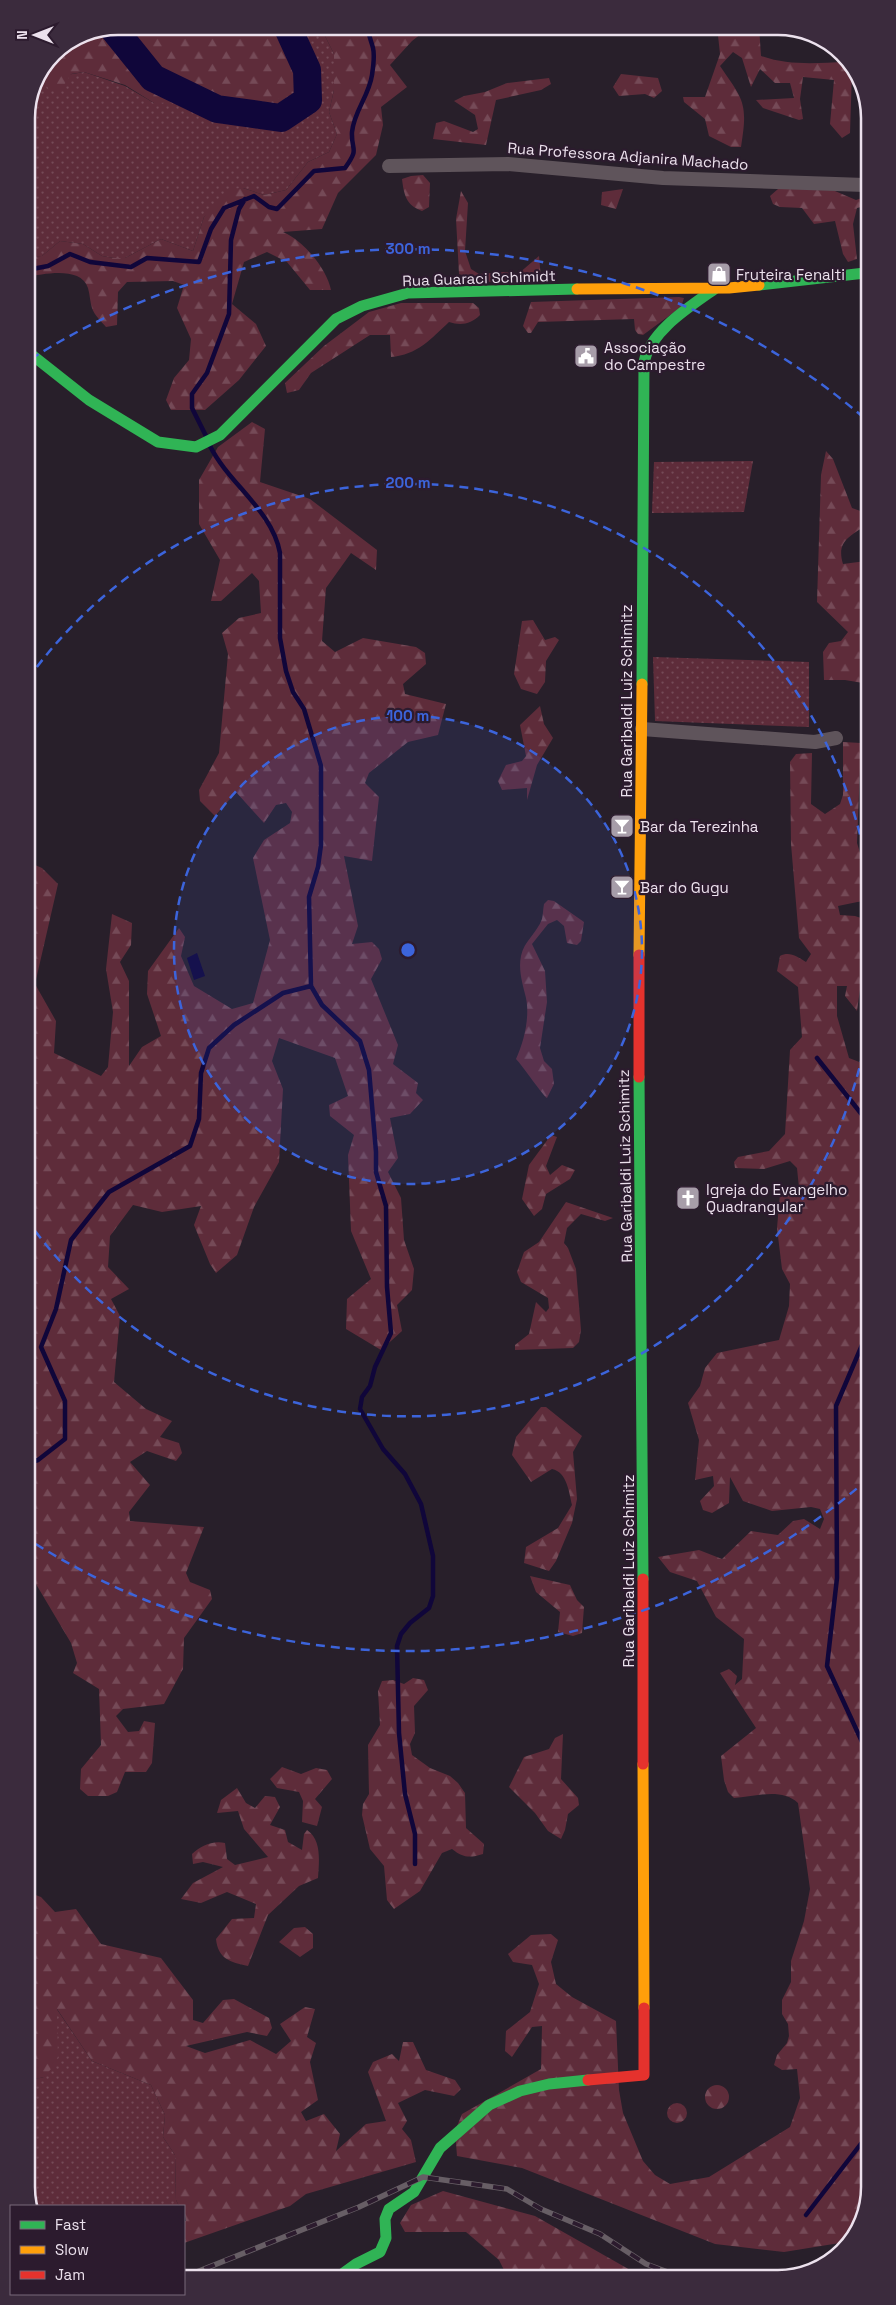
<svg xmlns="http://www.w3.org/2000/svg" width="896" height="2305" font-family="'Space Grotesk',sans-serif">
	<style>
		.grass { fill: url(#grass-dots) }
		.forest { fill: url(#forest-firs) }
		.water { fill: #10063a }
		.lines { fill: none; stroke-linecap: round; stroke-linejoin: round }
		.stream { stroke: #10063a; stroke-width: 4.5 }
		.river { stroke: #10063a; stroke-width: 28 }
		.street { stroke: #5f545b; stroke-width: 14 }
		.fast { stroke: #30b455; stroke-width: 11 }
		.slow { stroke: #ff9f0a; stroke-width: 11 }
		.jam { stroke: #e5322d; stroke-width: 11 }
		.rail-casing { stroke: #675e65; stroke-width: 5.5 }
		.rail { stroke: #2c1b2e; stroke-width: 4; stroke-dasharray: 11; stroke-linecap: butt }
		.ring { fill: none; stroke: #3c64db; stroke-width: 2.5; stroke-dasharray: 9 6 }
		.labels { text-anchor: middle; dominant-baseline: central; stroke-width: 4.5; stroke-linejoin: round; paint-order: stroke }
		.street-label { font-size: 15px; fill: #ece1ed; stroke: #2c1b2e }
		.poi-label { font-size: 15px; fill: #ece1ed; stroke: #2c1b2e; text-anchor: start }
		.rim { fill: none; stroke: #ece1ed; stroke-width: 2.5 }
		.centre { fill: #3c64db; stroke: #2c1b2e; stroke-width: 2.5 }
		.ring-label { font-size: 15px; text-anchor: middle; font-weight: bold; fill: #3c64db; stroke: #2c1b2e; stroke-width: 4.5; stroke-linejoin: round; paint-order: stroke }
	</style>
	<defs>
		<pattern id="grass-dots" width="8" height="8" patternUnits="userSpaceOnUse" patternTransform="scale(1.25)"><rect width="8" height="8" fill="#5e2c3a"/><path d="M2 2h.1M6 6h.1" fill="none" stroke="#754a57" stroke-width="1.8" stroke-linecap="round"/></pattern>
		<pattern id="forest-firs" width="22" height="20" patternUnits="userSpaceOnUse" patternTransform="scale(1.25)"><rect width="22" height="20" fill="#5e2c3a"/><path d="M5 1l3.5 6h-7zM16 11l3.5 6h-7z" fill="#754a57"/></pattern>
	</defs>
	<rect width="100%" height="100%" fill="#281f2a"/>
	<path class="grass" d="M323,32L334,54V90L329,112L337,134L329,152L308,162L286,190L264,195L243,188L204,217L193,251L161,239L125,258H114L102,256L83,244L60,241L42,256L27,257L26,112L43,76V79L84,72L125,86L154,103L301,33Z
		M753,461L744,512L652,513L654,462Z
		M653,657L809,662V727L655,721Z
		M56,2008L92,2061L151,2085L165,2115L163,2137L175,2155L176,2200L179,2206H31V2080L44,2077Z"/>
	<path class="forest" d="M118,26H431L412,41L390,65L407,87L381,107L383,125L376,155L338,193L322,229L283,232C303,240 327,269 331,290H310L287,262L267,252L244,262L232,304L256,324L266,346L239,380L205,410H171L166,400L174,378L189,360L191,339L177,308L184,285L173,281L127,282L118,292L117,325L106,327C102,322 94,315 92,308C90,302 90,295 88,288C81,266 44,274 27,277V257L42,256L60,241L83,244L102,256L114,258H125L161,239L193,251L204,217L231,189L243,188L264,195L286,190L308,162L329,152L337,134L329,112L334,90V54L323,32L301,33L313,77L278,99L154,103L125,85L84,72L71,74L60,92L49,90L43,79L53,53L83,33Z
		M717,26H759L761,56C789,66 817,63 846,62L852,71L850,133L842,138L830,124L834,80L803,77L800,99L803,119L799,120L763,108L756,100L794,98L790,83H775L760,69L751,87L742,58L733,52L720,66C744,101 748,103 741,147H731L709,136L705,119L684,102L683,97H705L720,54Z
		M621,74L658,78L662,91L654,98L645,94L619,96L613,87Z
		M549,78L551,84L541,90L496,100L486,145L433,139L436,123L444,121L473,132L478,129L475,115L454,101L464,96L485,92L507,83Z
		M423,175L430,183L429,207L422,211C406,205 404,195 402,179L411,176Z
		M828,188L856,200L865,197V206L857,208L853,224L857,259L848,262L843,254L835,221L814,224L802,208L780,207L773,204L770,196L778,189Z
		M623,189L616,209L601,205L602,192Z
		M461,191L468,203L465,251L471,269L479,274L504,272L518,274L539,256L541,279C514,286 484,284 459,274L456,219Z
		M679,297L684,298L681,307L643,335L638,334L635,330L634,319L538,322L531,333H528L523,326L531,302Z
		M401,303H473L479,308L480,315C471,324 461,326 449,322C431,339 417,355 391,357L390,335H370L311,373L299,390L287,393L285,383L324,346L369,312Z
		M252,422L265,429L260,482L310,499L377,550L376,570L351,553L326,588L322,641L335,652L363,638L416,647L425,653L426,664L403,684L405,694L446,704L438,735L408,742L369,773L365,783L379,797L372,861L344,856L358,926L352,944L372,942L379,949L382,959L371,979L398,1045L393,1064L418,1083L416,1093L423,1100L410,1114L390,1118L398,1158L388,1172L401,1198L404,1240L414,1269L412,1290L397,1305L402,1331L381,1350L346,1329L347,1299L371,1279L351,1231L348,1155L354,1135L330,1116L329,1105L348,1096L335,1058L279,1038L272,1061L283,1089L279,1162L254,1207L237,1255L216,1273L210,1264L194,1225L201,1206L162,1212L133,1205L110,1236L108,1267L129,1289L111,1299L120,1316L114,1382L146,1409L172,1421L160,1437L179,1443L182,1453L176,1461L147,1451L130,1462L150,1485L129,1512L130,1521L204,1527L186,1573L190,1582L210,1590L212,1599L184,1638L183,1669L164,1704L123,1709L116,1716L128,1732L139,1731L144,1721L155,1723L152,1763L146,1772H125L117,1792L108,1796H88L80,1789L81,1769L101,1745L99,1689L73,1673L77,1663L71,1643L30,1574L28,862L42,868L58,884L35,984L56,1021L54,1053L101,1076L108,1067L113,1012L106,969L112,914L132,923L131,945L120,962L129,981V1066L142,1047L161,1036L147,994L148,971L179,928L185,937L181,956L194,986L232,1009L253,1003L270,940L253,858L264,840L290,823L292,812L286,803L276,805L264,823L236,792L215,816L200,801L199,790L219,753L228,654L222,633L239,618L261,613L259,581L252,573L221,601H211L220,560L199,524V480L218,447Z
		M826,451L833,459L852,508L866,513V525C850,537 836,541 843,564L866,561V706L863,704V683L845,680H824L823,652L829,643L841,641L848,632L817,602L821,475Z
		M533,620L545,640L555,637L559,640L546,661L545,682L537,694L521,689L514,674L522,621Z
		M540,706L544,724L553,738L537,765L527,800V788L502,790L498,781L506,765L522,761L526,756L520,725Z
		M843,742L861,743L857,843L867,875V900L838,906L840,915L855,916L867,920V980L861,982L857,1011L845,996L847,986H837V1016L849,1058L867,1065L870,2188L852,2241L784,2252L715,2244L522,2168L457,2156L455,2131L462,2114L541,2069L542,2026L532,2027L512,2057L505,2051L506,2031L530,2012L539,1984L532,1965L513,1962L508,1954L531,1935L551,1934L558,1940L551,1962L556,1984L572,1997L616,2021L619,2090L623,2113L643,2161L655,2175L670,2184L709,2177L790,2127L800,2098L797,2069L782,2070L774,2065L777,2055L787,2043L789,2036L788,2024L782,2014V2000L791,1982V1961L804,1921L810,1889L798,1803C781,1787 754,1797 734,1798L728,1792L724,1780L721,1756L756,1728L720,1673L729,1669L737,1676L735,1685L742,1679L744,1639L716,1617L697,1581L670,1572L658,1557L699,1550L722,1559L751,1531L778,1535L793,1521L804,1519L820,1529L824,1519L820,1509L811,1507L772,1511L743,1501L730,1477L729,1503L712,1513L703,1510L700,1501L714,1486L713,1476L695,1480L699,1440L688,1403L700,1386L705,1368L717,1353L779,1340L789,1306L790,1284L782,1269L777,1228L780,1194L799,1188L797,1168L790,1161L764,1169L735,1168L734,1162L738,1157L769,1151L785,1134L790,1050L802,1037L798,987L777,971L780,956C790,951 797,957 806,962L811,954L799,938L791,844L790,762L796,754L812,753L811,804L825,814L840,804L843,795Z
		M548,900L554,901L584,922L581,941L577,945L567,943L564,926L557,920L548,924L532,944L545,971L547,1002L540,1048L544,1061L552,1069L554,1084L547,1098C544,1097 522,1065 516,1059C524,1042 530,1017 526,998C523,985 518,971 521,956C524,941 537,933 542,919C543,915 543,909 544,904Z
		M551,1135L557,1137L546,1166L550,1175L562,1165L575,1170L570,1179L546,1194L542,1209L534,1216L522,1199L529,1165Z
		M566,1202L613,1218L605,1221L581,1214L567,1228L564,1243L568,1248L576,1269L581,1330L579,1342L573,1348L515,1350V1345L529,1334L536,1302L546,1312L549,1308L548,1298L521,1282L517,1272L524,1252L539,1242Z
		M541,1407H546L582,1436L573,1452L577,1499L572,1523L556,1561L549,1571L524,1563L526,1547L558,1528L572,1505C569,1492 567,1472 552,1469L531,1482L512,1455L516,1437Z
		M530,1576L570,1585L577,1600L584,1607L582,1633L573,1636L558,1632L560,1612L536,1592Z
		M413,1678L424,1680L428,1690L414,1706L415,1733L410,1744L412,1755L430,1768L450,1776L458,1783L465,1793L466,1828L484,1844L483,1854C470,1858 463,1858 452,1849L442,1853L420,1891L394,1909L387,1900L384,1866L370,1849L362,1815L363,1804L369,1794L368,1745L380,1725L378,1691L382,1681L393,1680L404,1684Z
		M563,1734L561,1779L578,1798L579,1805L568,1814L565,1830L561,1839L548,1831L535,1813L509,1787L524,1757L549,1749L555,1738Z
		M282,1767L301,1774L316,1768L327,1770L332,1779L315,1799L322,1807L317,1826L302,1822L303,1801L299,1792L277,1788L270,1779Z
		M237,1788L246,1803L255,1808L265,1796L275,1797L280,1807L270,1825L285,1830L288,1842L302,1850L304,1834L307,1830C322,1840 319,1862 318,1878L299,1886L268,1915L248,1966C230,1962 218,1959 216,1939L232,1919L254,1918L256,1904L227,1892L201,1903L181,1899L193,1883L223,1867L203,1862L193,1864L192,1854C200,1846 213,1840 225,1843L227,1859L235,1865L268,1857L244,1829L238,1811L217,1813L221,1800Z
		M30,1893L41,1897L55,1912L76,1909L101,1944L161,1958L193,2000V2020L203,2023L223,2000L234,1999L269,2018L272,2028L267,2036L247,2032L186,2046L205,2053L250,2040L276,2054L291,2041L280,2024L305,2007L315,2009L307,2037L316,2043L310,2062L318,2100L301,2112L306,2121L324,2114L340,2134L336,2151L366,2124L386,2121L368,2072L373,2062L392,2054L399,2061L403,2042H413L426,2070L455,2080L461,2089L454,2096L425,2090L398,2103L407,2121L402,2129L411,2140L416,2162L306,2194L290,2206L184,2243V2221H186L184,2206H179L176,2200L175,2155L163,2137L165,2115L151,2085L92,2061L57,2009L58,2061L44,2077L31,2080Z
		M305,1927L313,1934V1948L300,1957L279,1942L294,1928Z
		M705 2097a12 12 0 1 1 24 0a12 12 0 1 1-24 0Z
		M667 2113a10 10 0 1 1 20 0a10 10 0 1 1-20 0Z
		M443,2191L535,2216L639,2275L507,2276L499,2260L466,2232H405L400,2223L411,2205Z"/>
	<path class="water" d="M197,953L205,976L194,980L187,958Z"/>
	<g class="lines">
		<path class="stream" d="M27,270L48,266L70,254L90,262L131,267L147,258L199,262L211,229L224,208L254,196L269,207L277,209L314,171L345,168C360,147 351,152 352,132C354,111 369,96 372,75C373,68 375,56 373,48C371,40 368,35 368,26
			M206,436L192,408V394L207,373L229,314L231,240L239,209L245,199
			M210,446C229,484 272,510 280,553V638L286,671L293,692L304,709L321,766V845L318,867L309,897L311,986L322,1005L360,1041L369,1070L376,1152V1172L386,1206L387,1287L391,1333L375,1367L370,1386L362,1397L360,1409L383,1449L405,1474L421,1504L433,1556V1596L429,1608L410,1623L401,1634L397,1646L399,1733L405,1794L415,1834V1864
			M817,1058L867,1121
			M868,1331L836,1406L837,1578L827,1666L869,1757
			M29,1463L38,1460L65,1439V1401L41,1347L56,1309L71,1240L109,1192L190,1146L199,1119L201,1073L209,1048L234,1025L283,993L311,986
			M806,2215L870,2132"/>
		<path class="river" d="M112,27L153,78L217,109L281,118L308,100L307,70L287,26"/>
		<path class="street" d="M389,166L508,164L663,178L865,185
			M642,729L815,742L836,738"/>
		<path class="fast" d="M759,285L865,273
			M27,351L89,400L158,442L196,447L220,435L336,319L362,306L408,293L577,289
			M642,684L644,362C651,330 691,306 716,288
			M639,1077L643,1579
			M338,2277L356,2264L380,2252L386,2238L385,2219L389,2209L414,2192L440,2148L489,2105L520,2091L549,2084L588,2080"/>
		<path class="slow" d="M577,289L729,288L759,285
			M639,955L642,684
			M643,1764L644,2008"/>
		<path class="jam" d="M639,955V1077
			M643,1579V1764
			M588,2080L644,2075V2008"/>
		<g class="rail-casing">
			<path id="rail" d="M184,2277L359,2207L423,2177L507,2189L541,2209L600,2234L646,2264L676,2275"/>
		</g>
		<use href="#rail" class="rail"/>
	</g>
	<circle cx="408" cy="950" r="234" fill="#3c64db" fill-opacity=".12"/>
	<g class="ring">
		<circle cx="408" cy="950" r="234"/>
		<path d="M866 1039A467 467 0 0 1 30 1224M28 679A467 467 0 0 1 866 861"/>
		<path d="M868 1479A701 701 0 0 1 31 1541M31 359A701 701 0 0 1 863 417"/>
	</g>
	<defs>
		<g id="shop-square" transform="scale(1.25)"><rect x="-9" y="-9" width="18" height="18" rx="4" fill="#a79da9" stroke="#2c1b2e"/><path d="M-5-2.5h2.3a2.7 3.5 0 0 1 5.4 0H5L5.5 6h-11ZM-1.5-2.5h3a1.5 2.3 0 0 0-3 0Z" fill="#fff"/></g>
		<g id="civic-square" transform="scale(1.25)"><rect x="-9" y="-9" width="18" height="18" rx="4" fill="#a79da9" stroke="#2c1b2e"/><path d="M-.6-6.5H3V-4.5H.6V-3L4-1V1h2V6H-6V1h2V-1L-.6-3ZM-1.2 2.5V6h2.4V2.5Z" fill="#fff"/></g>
		<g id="bar-square" transform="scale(1.25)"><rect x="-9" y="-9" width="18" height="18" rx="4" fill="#a79da9" stroke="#2c1b2e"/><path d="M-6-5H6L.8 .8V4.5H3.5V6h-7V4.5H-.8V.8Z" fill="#fff"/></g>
		<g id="church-square" transform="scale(1.25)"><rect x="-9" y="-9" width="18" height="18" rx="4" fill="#a79da9" stroke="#2c1b2e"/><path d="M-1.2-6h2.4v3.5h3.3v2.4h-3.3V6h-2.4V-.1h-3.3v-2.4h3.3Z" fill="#fff"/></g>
	</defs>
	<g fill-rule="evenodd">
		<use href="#shop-square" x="719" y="274"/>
		<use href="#civic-square" x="586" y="356"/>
		<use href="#bar-square" x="622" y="826"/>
		<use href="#bar-square" x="622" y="887"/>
		<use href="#church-square" x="688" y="1198"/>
	</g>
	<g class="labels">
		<g class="street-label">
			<text transform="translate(628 156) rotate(4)">Rua Professora Adjanira Machado</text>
			<text transform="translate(479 278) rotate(-2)">Rua Guaraci Schimidt</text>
			<text transform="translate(626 701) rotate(-90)">Rua Garibaldi Luiz Schimitz</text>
			<text transform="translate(625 1166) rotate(-91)">Rua Garibaldi Luiz Schimitz</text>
			<text transform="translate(628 1571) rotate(-90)">Rua Garibaldi Luiz Schimitz</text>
		</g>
		<g class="poi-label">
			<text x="736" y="274">Fruteira Fenalti</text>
			<text x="604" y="347">Associação<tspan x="604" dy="17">do Campestre</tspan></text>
			<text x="640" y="826">Bar da Terezinha</text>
			<text x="640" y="887">Bar do Gugu</text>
			<text x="706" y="1189">Igreja do Evangelho<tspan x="706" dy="17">Quadrangular</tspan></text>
		</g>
	</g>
	<path d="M0 0H896V2305H0ZM118 35H778A83 83 0 0 1 861 118V2187A83 83 0 0 1 778 2270H118A83 83 0 0 1 35 2187V118A83 83 0 0 1 118 35Z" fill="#3b2b3d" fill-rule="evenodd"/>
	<path class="rim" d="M118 35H778A83 83 0 0 1 861 118V2187A83 83 0 0 1 778 2270H118A83 83 0 0 1 35 2187V118A83 83 0 0 1 118 35Z"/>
	<circle cx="408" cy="950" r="8" class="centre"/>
	<g class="ring-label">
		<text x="408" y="254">300 m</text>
		<text x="408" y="488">200 m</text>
		<text x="408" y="721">100 m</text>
	</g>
	<rect x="10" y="2205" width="175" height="90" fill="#2c1b2e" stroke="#796a7a"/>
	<rect x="20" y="2221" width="25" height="8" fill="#30b455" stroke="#796a7a"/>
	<text x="55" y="2230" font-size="15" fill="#ece1ed">Fast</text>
	<rect x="20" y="2246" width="25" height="8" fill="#ff9f0a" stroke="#796a7a"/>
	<text x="55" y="2255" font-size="15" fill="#ece1ed">Slow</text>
	<rect x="20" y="2271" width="25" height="8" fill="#e5322d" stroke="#796a7a"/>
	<text x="55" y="2280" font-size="15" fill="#ece1ed">Jam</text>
	<g transform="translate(35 35) rotate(270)" stroke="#2c1b2e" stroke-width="4" paint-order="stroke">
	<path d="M0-4L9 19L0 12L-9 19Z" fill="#ece1ed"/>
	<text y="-8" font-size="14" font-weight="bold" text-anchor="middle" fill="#ece1ed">N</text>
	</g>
</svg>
